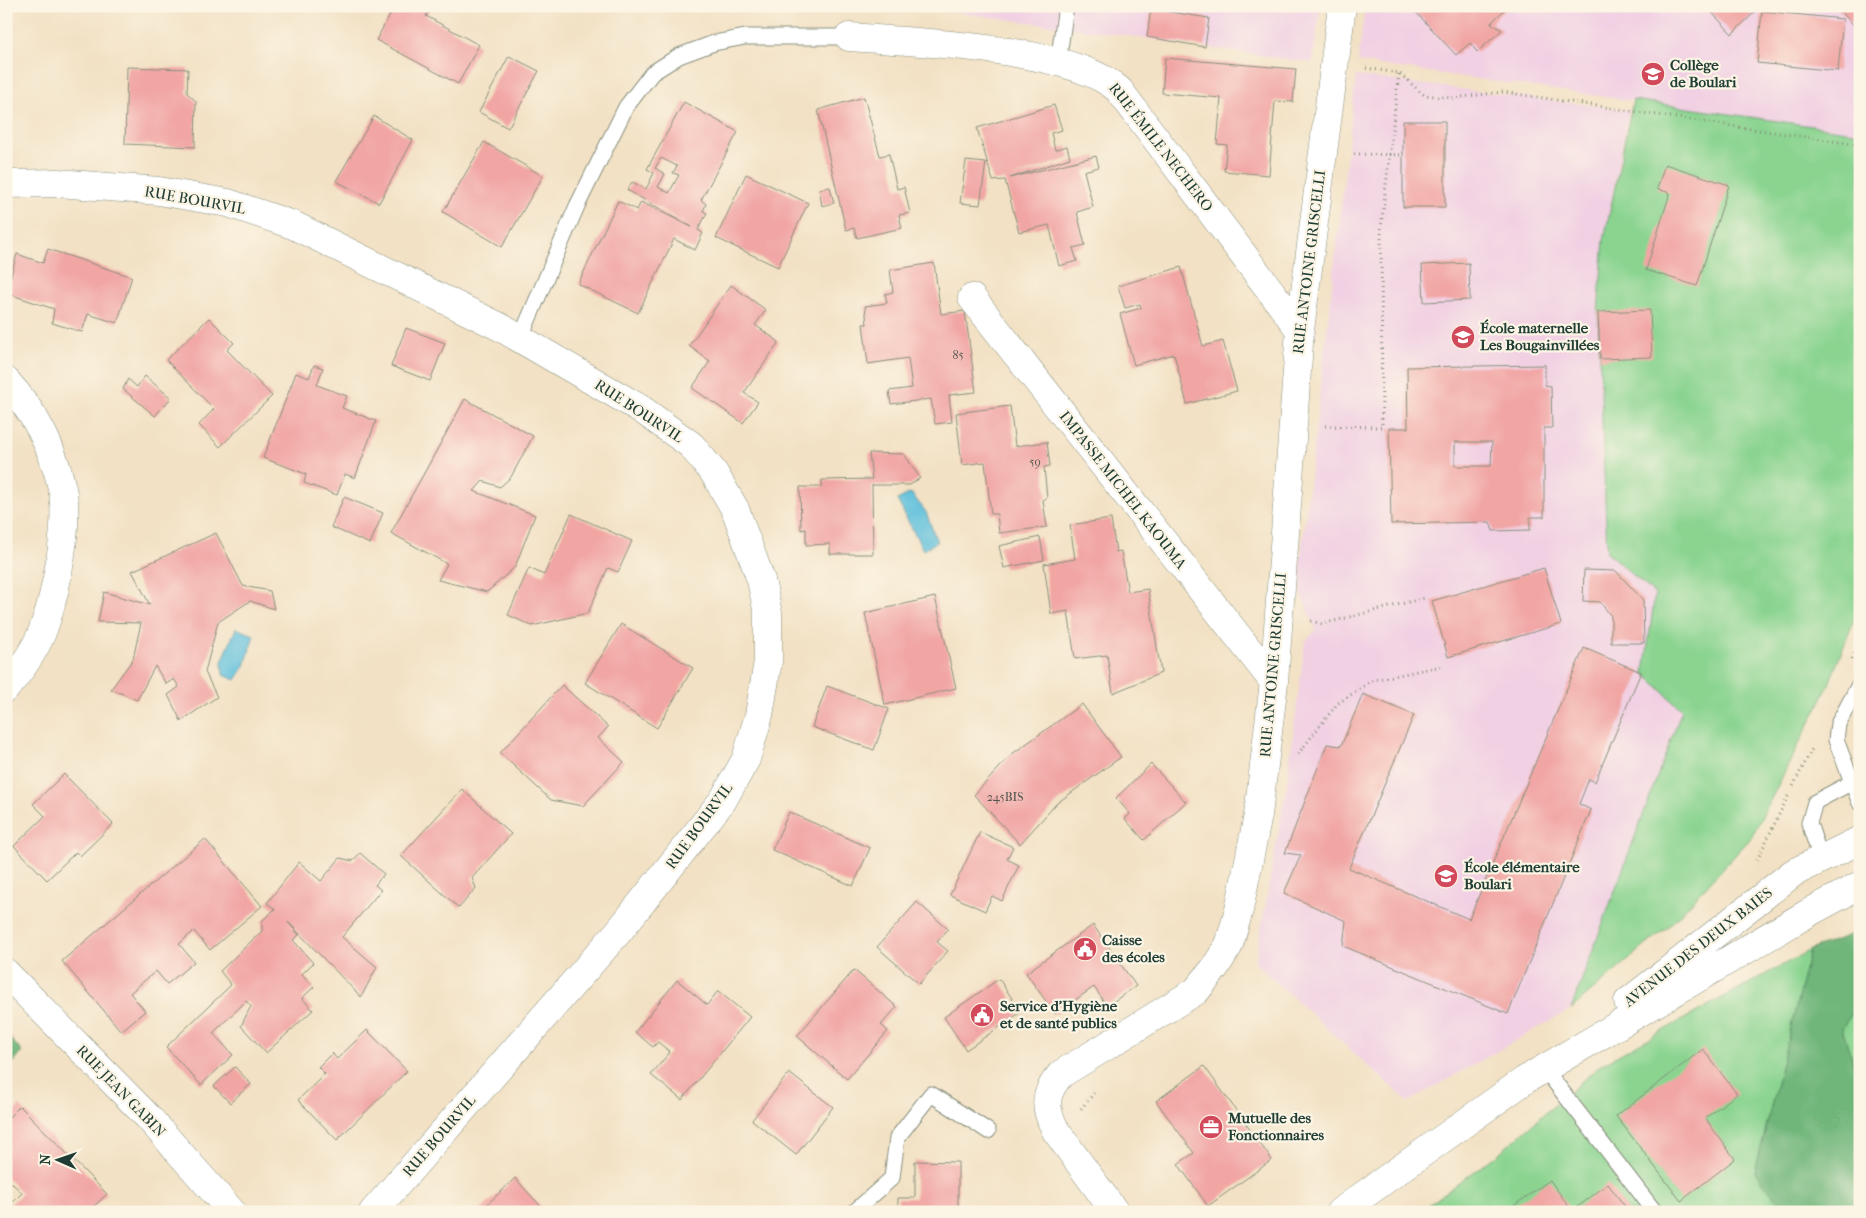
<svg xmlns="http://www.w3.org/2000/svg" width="1866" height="1218" font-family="'IM FELL French Canon',serif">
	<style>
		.built { fill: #f1d0e3 }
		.green { fill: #8ad490; stroke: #548862 }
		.forest { fill: #6fb67a; stroke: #477a57 }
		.water { fill: #5dbfdb; stroke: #3e7e88 }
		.building { fill: #f1a6a4; fill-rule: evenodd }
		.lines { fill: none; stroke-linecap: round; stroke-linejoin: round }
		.lane-casing { stroke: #888f7c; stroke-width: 17 }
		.street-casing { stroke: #888f7c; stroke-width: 29 }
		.secondary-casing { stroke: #888f7c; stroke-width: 29 }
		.primary-casing { stroke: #888f7c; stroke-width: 29 }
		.path { stroke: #888f7c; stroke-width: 3; stroke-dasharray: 1 4; stroke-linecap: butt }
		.lane { stroke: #fff; stroke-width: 15 }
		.street { stroke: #fff; stroke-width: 28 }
		.secondary { stroke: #fff; stroke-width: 28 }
		.primary { stroke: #fff; stroke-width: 28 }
		.labels { text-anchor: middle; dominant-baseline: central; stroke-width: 4.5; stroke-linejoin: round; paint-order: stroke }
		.number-label { font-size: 12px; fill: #545750 }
		.poi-label { font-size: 15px; font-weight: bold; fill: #1f3d34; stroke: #fcf5e5; text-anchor: start }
		.street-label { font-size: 15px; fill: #1f3d34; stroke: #fcf5e5 }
	</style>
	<rect width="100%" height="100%" fill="#fcf5e5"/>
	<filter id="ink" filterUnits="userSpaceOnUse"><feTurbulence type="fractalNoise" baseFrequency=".02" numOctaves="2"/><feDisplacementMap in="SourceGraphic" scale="10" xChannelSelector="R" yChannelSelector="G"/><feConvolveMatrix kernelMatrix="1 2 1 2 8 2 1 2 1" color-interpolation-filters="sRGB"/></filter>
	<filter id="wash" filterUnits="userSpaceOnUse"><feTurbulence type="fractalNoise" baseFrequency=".0096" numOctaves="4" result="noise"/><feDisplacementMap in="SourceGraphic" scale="20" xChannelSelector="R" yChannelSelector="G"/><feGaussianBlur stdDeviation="1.12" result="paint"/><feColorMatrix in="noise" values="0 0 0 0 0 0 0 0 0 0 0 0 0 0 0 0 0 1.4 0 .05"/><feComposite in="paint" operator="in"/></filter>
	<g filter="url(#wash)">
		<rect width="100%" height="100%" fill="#f2e1c4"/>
		<path class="built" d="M909,6H1321L1312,63L1117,34Z
			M1365,6H1860V133L1358,62Z
			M1356,76L1629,110L1604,240L1598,312L1607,552L1655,594L1644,673L1682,710L1571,1009L1408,1102L1255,963L1286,790L1305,642L1316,630L1301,594L1300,564Z"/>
		<path class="green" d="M1633,100L1860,133V605L1827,689L1751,838L1672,923L1571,1009L1682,710L1644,673L1655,594L1607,552L1598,312L1604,240Z
			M1810,950L1755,1172L1786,1212H1419L1497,1155L1602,1064Z
			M1860,1001V1085L1842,1028Z"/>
		<path class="forest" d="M1860,931V1001L1842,1028L1860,1085V1212H1786L1755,1172L1810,950Z
			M6,1034L22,1052L6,1070Z"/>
		<path class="water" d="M911,493L926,512L937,542L923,550L897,500Z
			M236,628L254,635L245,666L236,680L223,675L222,662Z"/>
		<g id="blocks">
			<path class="building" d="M395,6H432L426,16L479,45L458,84L376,40Z
				M1416,6H1508L1491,23L1502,30L1477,52L1470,43L1456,55L1413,9Z
				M1706,6H1761L1732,34Z
				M1836,6H1860V32Z
				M1151,9L1209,18L1205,47L1147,37Z
				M1762,11L1843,19L1838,71L1757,63Z
				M509,56L539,71L508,128L479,112Z
				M1165,58L1296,69L1293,102L1275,101L1269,175L1224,171L1227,145L1217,144L1221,98L1162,93Z
				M127,67L188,69L187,93L196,101L195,147L125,144Z
				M864,97L880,156L889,154L897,189L904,187L910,213L899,215L902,228L857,238L854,228L846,230L818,110Z
				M684,102L738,132L701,200L706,204L703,211L707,213L698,230L703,233L695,250L674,239L638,313L578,284L618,201L637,210L641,202L692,227L627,190L632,182L646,189L654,173L647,169ZM661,158L677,166L673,173L679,175L669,193L658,187L665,174L655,168Z
				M1054,105L1062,130L1051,133L1055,150L1067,146L1070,158L1010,178L1096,156L1099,167L1084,171L1093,207L1077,212L1085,245L1073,248L1077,261L1059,266L1049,225L1019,232L1005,180L993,181L977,128Z
				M374,116L413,140L379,203L336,181Z
				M1403,121H1445V207H1403Z
				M484,142L543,176L502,247L443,212Z
				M966,161L986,163L980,205L960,203Z
				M1665,164L1729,185L1697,286L1646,270L1670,193L1657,189Z
				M746,174L808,203L778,267L716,238Z
				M830,187L834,203L822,206L819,189Z
				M48,249L132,277L117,323L88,314L82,332L52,323L54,309L6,293L17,254L43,263Z
				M934,263L941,314L965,311L976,392L949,395L952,422L935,424L931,399L891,404L889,391L912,388L908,358L868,364L863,324H867L865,306L887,303L885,294L893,292L890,270Z
				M1469,263L1470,300L1424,302L1422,265Z
				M1181,267L1203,346L1223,341L1237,391L1187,404L1174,354L1134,365L1120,314L1141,308L1140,304L1125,308L1118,286Z
				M731,285L766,310L755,325L779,342L744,393L758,402L743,423L692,388L710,361L689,346Z
				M1650,310L1652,357L1600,359L1598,312Z
				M209,318L234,343L227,350L272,396L220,447L199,425L214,409L166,360Z
				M406,328L445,343L430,381L391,366Z
				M314,365L323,368L317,385L347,396L342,408L376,421L355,478L345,474L337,495L304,483L306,474L263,458L296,373L309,378Z
				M1545,365V385L1551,386L1552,428H1544V517H1530V530L1493,531L1490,522L1391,524L1389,428H1408L1407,367ZM1455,442H1492L1491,466H1455Z
				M145,376L171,398L155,416L123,389L128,379L137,387Z
				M465,399L533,436L511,477L500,487L483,481L474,491L535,515L515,567L487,592L438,580L447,564L391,533Z
				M1010,406L1015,446L1047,442L1050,466L1044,467L1047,498L1043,500L1047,527L999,533L997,514H991L985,462L962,465L956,413Z
				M869,453L904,454L920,478L910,485H872L873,554H830V544L806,545V529L801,530L800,487H822V480L872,479Z
				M344,497L383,513L370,544L331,527Z
				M571,514L632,541L618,572L608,568L588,613L532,626L508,615L529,568L544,575Z
				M1111,519L1116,552L1121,551L1128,592L1148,589L1161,673L1113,693L1107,655L1075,659L1068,611L1051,614L1044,564L1075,559L1070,525Z
				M216,533L243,586L270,591L274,609L250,601L218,622L205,672L217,697L181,721L168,695L179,687L174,679L166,684L155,666L137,700L111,689L133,659L141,623L98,622L104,592L150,605L132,571Z
				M1040,537L1044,560L1004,568L999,546Z
				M1544,568L1561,624L1448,657L1432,601Z
				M1584,570L1616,571L1643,600L1644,643H1611V616L1600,602L1583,601Z
				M935,597L956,688L885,705L865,613Z
				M621,624L693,668L657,728L585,683Z
				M1584,648L1641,672L1595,782L1589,779L1579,804L1591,810L1508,1014L1343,946L1346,921L1284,893L1301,855L1285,853L1327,744L1341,746L1363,694L1414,715L1349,868L1469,919Z
				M562,685L608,727L598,738L624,762L583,806L551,800L500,753Z
				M827,686L889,709L874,750L812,727Z
				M1082,704L1121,757L1057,803L1020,844L974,795L1012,754Z
				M1151,764L1186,802L1144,840L1125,819L1130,814L1116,798Z
				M64,774L113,824L80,856L76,852L47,880L14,846L45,816L33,804Z
				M462,789L511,834L472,878L476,888L459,908L401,856Z
				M789,812L870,848L853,886L772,850Z
				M980,832L1013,847L1007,859L1019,865L1002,901L992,896L985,911L950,895Z
				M205,839L262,906L210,950L194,931L179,944L194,962L167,984L156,971L130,993L145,1011L121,1031L62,961Z
				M360,853L384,874L375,885L381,890L342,937L377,967L361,997L288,922L299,935L293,940L313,963L302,974L314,987L302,998L313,1010L266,1053L241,1026L251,1006L246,1001L213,1033L233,1055L201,1085L166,1047L231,985L220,971L262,931V921L275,909L267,903L299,862L321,881L340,858L353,861Z
				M917,902L948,929L937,942L948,951L919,984L877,947Z
				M1093,925L1136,986L1107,1006L1094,987L1055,1014L1026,973Z
				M854,970L897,1007L881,1025L888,1031L847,1079L797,1036Z
				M999,979L1021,1012L966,1050L944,1017Z
				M677,980L707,1005L718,991L750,1017L682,1100L651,1075L670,1052L658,1042L653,1047L635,1032Z
				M367,1030L407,1071L337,1140L298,1100L325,1074L318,1067L332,1053L337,1059Z
				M1703,1049L1737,1094L1705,1118L1735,1159L1681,1201L1616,1116Z
				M1204,1066L1272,1160L1208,1206L1178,1164L1194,1153L1156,1101Z
				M235,1067L251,1084L230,1103L214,1086Z
				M789,1073L833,1107L796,1155L752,1120Z
				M20,1106L107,1194L88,1212H6V1209L22,1193L6,1177V1120Z
				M915,1161L958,1162V1212H898V1198H915Z
				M515,1178L546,1212H479Z
				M1550,1180L1572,1211L1608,1184L1629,1212H1511L1509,1209Z"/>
		</g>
	</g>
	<g filter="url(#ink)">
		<use href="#blocks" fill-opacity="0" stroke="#888f7c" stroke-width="1"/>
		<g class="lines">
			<g class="lane-casing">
				<path id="lane" d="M1058,63L1066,6
					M520,339L577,206L626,107L652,73L679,56L714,43L745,37H849
					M1860,683L1838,724L1836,740L1860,803
					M1821,859L1809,823L1815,802L1860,778
					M1544,1068L1655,1212
					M854,1212L892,1178L897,1138L931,1094L988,1131"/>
			</g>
			<g class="street-casing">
				<path id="street" d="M849,37C914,42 1072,47 1119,90L1300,330
					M972,298L1274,682
					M6,381C34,411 53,448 62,488C70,523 56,593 44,627C36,650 21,670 6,688
					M6,973L148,1117L232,1212
					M1115,1212L1056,1131C1044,1108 1043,1094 1061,1074L1196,991L1214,969L1229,945L1239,910L1258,815L1274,682L1300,330L1342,6"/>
			</g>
			<g class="secondary-casing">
				<path id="secondary" d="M6,184L58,183L159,191L228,203L293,225L500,327L641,409L691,445L714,473L735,509L761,580L768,613V661L759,715L746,759L723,800L619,931L373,1212"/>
			</g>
			<g class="primary-casing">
				<path id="primary" d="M1628,1002L1793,873L1860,840
					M1340,1212L1525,1080L1810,912L1860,885"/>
			</g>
			<path class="path" d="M1366,68L1399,73L1424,95L1453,98L1503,92L1860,145
				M1354,154L1403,155
				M1325,426L1382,427L1381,228L1399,73
				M1311,621L1322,624L1425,598
				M1852,659L1860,641
				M1298,754L1337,704L1373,680L1442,666
				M1793,786L1812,749
				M1757,860L1788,796
				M1081,1109L1094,1093"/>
			<use href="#lane" class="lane"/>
			<use href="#street" class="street"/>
			<use href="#secondary" class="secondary"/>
			<use href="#primary" class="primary"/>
		</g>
	</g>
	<defs>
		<g id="school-disc" transform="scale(1.25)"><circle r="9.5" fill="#d1495b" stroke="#fcf5e5"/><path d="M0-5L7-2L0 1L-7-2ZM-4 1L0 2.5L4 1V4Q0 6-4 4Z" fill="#fff"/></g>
		<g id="civic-disc" transform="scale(1.25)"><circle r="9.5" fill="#d1495b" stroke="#fcf5e5"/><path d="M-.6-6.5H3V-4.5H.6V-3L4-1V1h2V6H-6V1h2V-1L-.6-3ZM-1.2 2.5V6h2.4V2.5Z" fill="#fff"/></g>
		<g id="office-disc" transform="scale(1.25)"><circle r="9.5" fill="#d1495b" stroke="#fcf5e5"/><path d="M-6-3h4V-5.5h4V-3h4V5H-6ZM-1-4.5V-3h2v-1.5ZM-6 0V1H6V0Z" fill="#fff"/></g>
	</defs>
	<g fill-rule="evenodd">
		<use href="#school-disc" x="1653" y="74"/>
		<use href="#school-disc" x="1463" y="337"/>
		<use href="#school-disc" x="1446" y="876"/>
		<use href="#civic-disc" x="1085" y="949"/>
		<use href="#civic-disc" x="982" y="1015"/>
		<use href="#office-disc" x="1211" y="1127"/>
	</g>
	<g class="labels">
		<g class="number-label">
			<text x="958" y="355">85</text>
			<text x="1035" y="462">59</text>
			<text x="1005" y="797">245BIS</text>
		</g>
		<g class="poi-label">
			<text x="1670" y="65">Collège<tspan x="1670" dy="17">de Boulari</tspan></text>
			<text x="1480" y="328">École maternelle<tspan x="1480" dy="17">Les Bougainvillées</tspan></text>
			<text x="1464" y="867">École élémentaire<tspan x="1464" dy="17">Boulari</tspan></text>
			<text x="1102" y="940">Caisse<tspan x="1102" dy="17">des écoles</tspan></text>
			<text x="1000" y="1006">Service d'Hygiène<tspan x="1000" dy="17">et de santé publics</tspan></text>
			<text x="1228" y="1118">Mutuelle des<tspan x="1228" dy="17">Fonctionnaires</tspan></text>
		</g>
		<g class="street-label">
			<text transform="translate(1161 147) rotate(52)">RUE ÉMILE NECHERO</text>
			<text transform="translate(195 200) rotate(10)">RUE BOURVIL</text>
			<text transform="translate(1309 262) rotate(-83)">RUE ANTOINE GRISCELLI</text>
			<text transform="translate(639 411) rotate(33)">RUE BOURVIL</text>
			<text transform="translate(1123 490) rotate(52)">IMPASSE MICHEL KAOUMA</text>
			<text transform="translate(1273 665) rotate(-85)">RUE ANTOINE GRISCELLI</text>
			<text transform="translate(699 826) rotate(-54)">RUE BOURVIL</text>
			<text transform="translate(1698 947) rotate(-38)">AVENUE DES DEUX BAIES</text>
			<text transform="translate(121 1091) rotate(46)">RUE JEAN GABIN</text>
			<text transform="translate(439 1136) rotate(-49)">RUE BOURVIL</text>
		</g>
	</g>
	<rect width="1866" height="1218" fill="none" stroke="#fcf5e5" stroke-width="25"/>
	<g transform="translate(58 1160) rotate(272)" stroke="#fcf5e5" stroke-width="4" paint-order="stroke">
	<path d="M0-4L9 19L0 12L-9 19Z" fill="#1f3d34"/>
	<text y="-8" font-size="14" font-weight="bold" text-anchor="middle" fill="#1f3d34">N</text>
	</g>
</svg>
